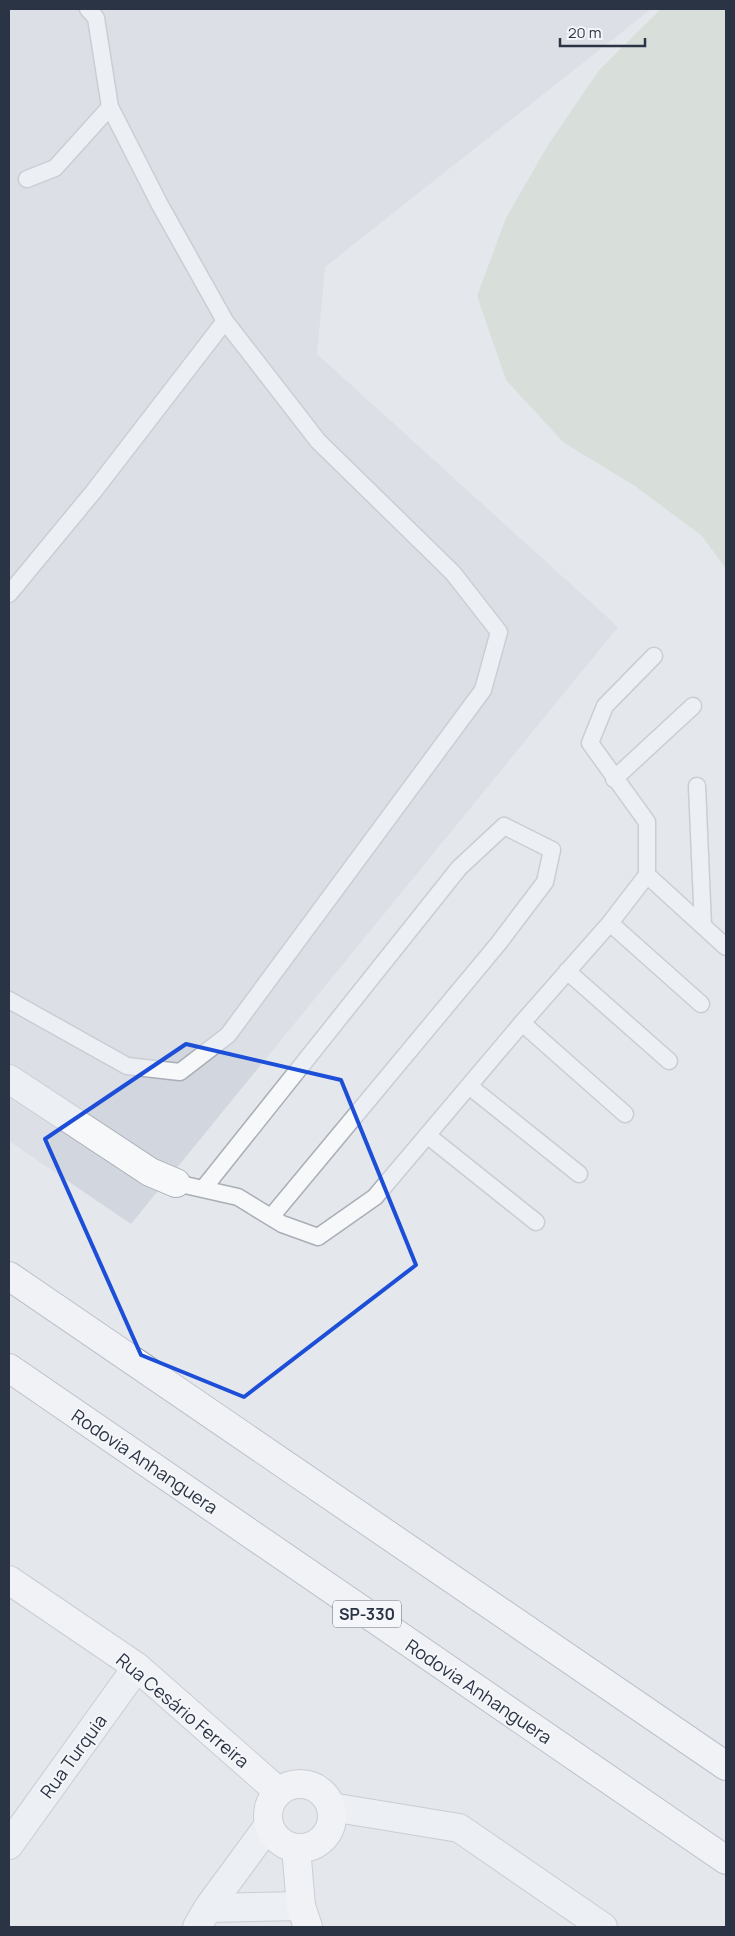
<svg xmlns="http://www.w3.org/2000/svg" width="735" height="1936" font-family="Manrope,sans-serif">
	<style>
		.built { fill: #d2d6de }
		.green { fill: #c9d6c5 }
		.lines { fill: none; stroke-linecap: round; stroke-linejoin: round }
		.lane-casing { stroke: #a9aeb7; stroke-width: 19 }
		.street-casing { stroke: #a9aeb7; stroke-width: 30 }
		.secondary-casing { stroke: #a9aeb7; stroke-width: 30 }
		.highway-casing { stroke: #8b94a3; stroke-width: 30 }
		.lane { stroke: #f7f8fa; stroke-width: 16 }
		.street { stroke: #f7f8fa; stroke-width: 28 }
		.secondary { stroke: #fff; stroke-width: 28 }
		.highway { stroke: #fff; stroke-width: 28 }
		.marked { fill: none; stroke: #1d4ed8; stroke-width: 4; stroke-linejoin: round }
		.labels { text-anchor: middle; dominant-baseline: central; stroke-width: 4; stroke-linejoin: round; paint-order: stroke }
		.shield { fill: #f4f6f9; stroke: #676e7b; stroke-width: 1 }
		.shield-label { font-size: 16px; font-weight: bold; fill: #2b3445 }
		.street-label { font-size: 18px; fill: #2b3445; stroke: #f4f6f9 }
	</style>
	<rect width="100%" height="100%" fill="#e4e7ec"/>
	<path class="built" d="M9,9H651L325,267L317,354L618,627L131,1224L9,1141Z"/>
	<path class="green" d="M661,9H726V569L702,536L635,486L564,443L506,380L477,296L506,218L548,145L599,70Z"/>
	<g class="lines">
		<g class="lane-casing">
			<path id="lane" d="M27,179L55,168L110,107
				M9,594L94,491L225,321L160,205L110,107L96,18L88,9
				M614,779L693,706
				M697,786L703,926
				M647,875L726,947
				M610,923L701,1004
				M567,971L669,1061
				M9,1000L127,1066L180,1072L228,1035L483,690L499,632L453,573L318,441L225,321
				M522,1023L625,1114
				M469,1086L579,1174
				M427,1135L536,1222
				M176,1183L238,1197L282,1224L318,1237L375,1197L522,1023L610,923L647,875V822L590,743L605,706L654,656
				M203,1189L459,868L504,826L552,850L545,882L498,944L271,1217"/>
		</g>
		<g class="street-casing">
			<path id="street" d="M9,1079L150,1172L176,1183
				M331,1807L459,1828L603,1927
				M9,1845L137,1667
				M208,1908L301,1906
				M197,1927L208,1908L269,1825"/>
		</g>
		<g class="secondary-casing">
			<path id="secondary" d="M9,1580L137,1667L279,1792
				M268 1816a32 32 0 1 1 64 0a32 32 0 1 1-64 0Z
				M296,1848L301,1906L308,1927"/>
		</g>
		<g class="highway-casing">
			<path id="highway" d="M9,1276L726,1766
				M9,1368L726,1860"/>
		</g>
		<use href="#lane" class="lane"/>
		<use href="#street" class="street"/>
		<use href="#secondary" class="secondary"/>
		<use href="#highway" class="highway"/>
	</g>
	<path d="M0 0H735V1936H0ZM186,1044L341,1080L416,1265L244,1397L141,1355L45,1139Z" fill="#e4e7ec" fill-opacity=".55" fill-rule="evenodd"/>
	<path class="marked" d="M186,1044L341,1080L416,1265L244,1397L141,1355L45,1139Z"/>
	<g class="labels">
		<rect class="shield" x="333" y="1600.5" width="68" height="27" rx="4"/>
		<g class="shield-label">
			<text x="367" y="1614">SP-330</text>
		</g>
		<g class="street-label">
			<text transform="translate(145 1461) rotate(34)">Rodovia Anhanguera</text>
			<text transform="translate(479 1691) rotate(34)">Rodovia Anhanguera</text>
			<text transform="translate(183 1710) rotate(40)">Rua Cesário Ferreira</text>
			<text transform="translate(73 1756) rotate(-54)">Rua Turquia</text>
		</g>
	</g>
	<rect width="735" height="1936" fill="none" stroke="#2b3445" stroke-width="20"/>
	<path d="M560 38v8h85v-8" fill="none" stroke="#2b3445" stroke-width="2.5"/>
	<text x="568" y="38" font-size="15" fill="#2b3445" stroke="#f4f6f9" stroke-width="4" paint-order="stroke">20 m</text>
</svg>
